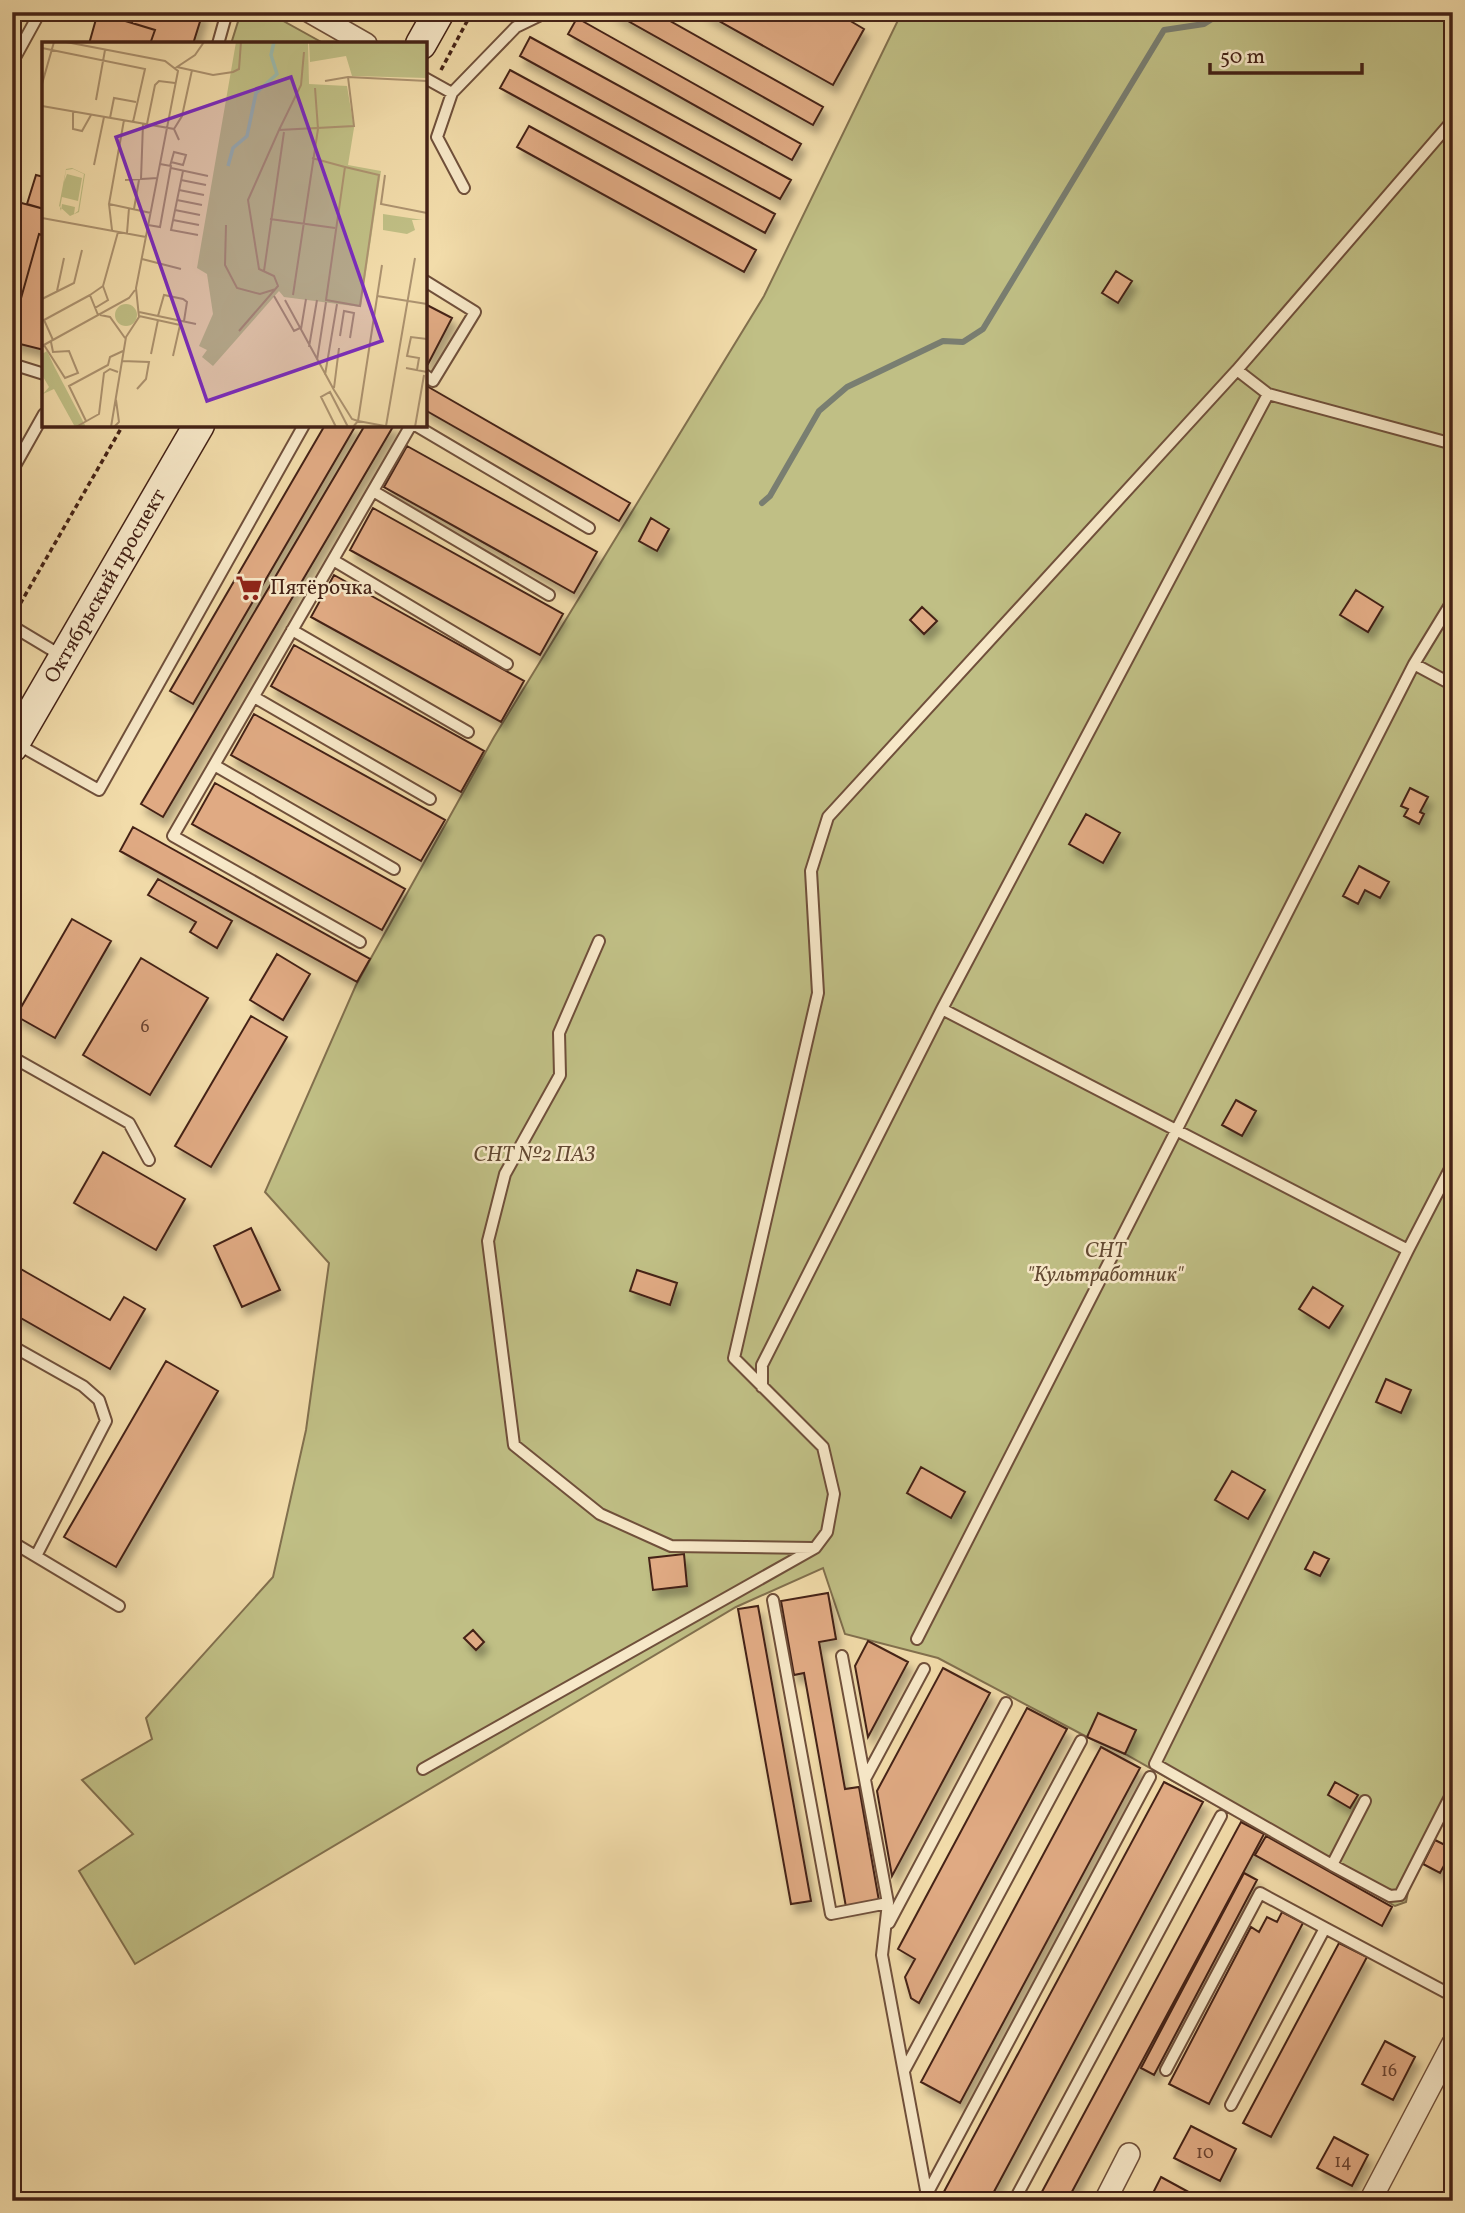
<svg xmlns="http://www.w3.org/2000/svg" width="1465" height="2213" font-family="Vollkorn,serif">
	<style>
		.green { fill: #c0bf85; stroke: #82704e; stroke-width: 2 }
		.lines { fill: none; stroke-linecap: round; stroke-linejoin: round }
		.stream { stroke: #797e71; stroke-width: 6 }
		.building { fill: #e0aa83; stroke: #442216; stroke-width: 2; filter: url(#shadow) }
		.service-casing { stroke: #70503b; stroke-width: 14 }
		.minor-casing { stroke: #70503b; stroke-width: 24 }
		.secondary-casing { stroke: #442216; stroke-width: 33 }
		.path { stroke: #442216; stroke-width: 3.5; stroke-dasharray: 5 3.5; stroke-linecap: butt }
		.service { stroke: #f7e8c8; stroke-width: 10 }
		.minor { stroke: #f7e8c8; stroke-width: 21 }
		.secondary { stroke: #f7e8c8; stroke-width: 30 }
		.labels { text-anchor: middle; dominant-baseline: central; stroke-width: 5; stroke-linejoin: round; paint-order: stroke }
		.number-label { font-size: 18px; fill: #6b4431 }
		.street-label { font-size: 21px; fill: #442216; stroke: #f7e8c8 }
		.poi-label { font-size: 21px; fill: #442216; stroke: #f7e8c8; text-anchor: start }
		.park-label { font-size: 21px; font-style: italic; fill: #634932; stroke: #f7e8c8 }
		.inset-river { fill: none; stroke: #9cbbae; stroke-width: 3.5 }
		.inset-road { fill: none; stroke: #ac926f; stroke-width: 2 }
		.view { fill: #7b2cbf; fill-opacity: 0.15; stroke: #7b2cbf; stroke-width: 3.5 }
		.inset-edge { fill: none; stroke: #442216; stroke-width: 3.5 }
	</style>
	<defs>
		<filter id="shadow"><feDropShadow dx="4.5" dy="8" stdDeviation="3.5" flood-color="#0004"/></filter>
	</defs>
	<rect width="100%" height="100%" fill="#f2dcaa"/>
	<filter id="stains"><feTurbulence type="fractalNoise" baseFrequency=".00286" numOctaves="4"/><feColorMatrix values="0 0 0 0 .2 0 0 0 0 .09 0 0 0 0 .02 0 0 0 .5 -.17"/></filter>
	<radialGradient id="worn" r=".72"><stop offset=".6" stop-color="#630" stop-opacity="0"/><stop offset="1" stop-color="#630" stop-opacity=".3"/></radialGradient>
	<path class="green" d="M241,12H267L323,43L231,44Z
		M902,12H1453V1799L1410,1882L1406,1902L1395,1906L1125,1754L1087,1737L938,1658L845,1634L823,1568L736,1607L135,1964L79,1871L133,1834L82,1780L152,1739L146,1718L273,1577L306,1430L329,1263L265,1192L356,985L494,737L764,296Z"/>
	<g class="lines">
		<path class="stream" d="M762,503L770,496L819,411L847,387L943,341L963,342L983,329L1164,30L1204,24L1223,12"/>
	</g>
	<path class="building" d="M98,12H122L119,19L155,30L150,44H89Z
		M135,12H203L193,44H150L155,30L132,23Z
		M612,12H654L823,107L813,125Z
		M703,12H835L864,29L833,85Z
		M577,18L801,144L792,160L568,34Z
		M530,37L791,180L780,199L520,56Z
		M510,70L775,214L765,233L500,88Z
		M529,126L756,250L744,272L517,147Z
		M36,175L44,177V209L27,204Z
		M12,191L16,192L14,201L44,209V236L39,234L18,309L12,307Z
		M39,234L44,236V350L12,342V307L18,309Z
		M1116,271L1132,281L1118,303L1102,293Z
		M425,304L452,318L428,364L425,363Z
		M425,385L630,503L619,521L425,410Z
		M325,425H356L193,704L170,691Z
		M365,425H394L163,817L141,804Z
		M407,446L597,552L574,593L384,487Z
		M373,508L563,614L540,655L350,550Z
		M651,518L669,529L657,551L639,541Z
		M334,575L524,681L501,722L311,617Z
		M1356,590L1383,607L1368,632L1340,615Z
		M922,607L937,621L924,634L910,620Z
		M294,645L484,751L461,792L271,686Z
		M254,714L445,820L421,861L231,755Z
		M215,783L405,889L382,930L192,824Z
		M1410,788L1428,797L1420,812L1424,814L1419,824L1404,816L1408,809L1401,806Z
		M1086,814L1120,833L1103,863L1069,844Z
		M133,827L370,959L357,982L120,851Z
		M1359,866L1389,882L1380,898L1365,890L1358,904L1343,896Z
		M158,879L232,921L217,948L190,932L196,922L148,895Z
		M72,919L111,941L55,1038L16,1016Z
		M277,954L310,974L283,1020L250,1000Z
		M141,958L208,998L150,1095L83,1055Z
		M251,1016L287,1037L211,1167L175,1146Z
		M1236,1100L1256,1111L1242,1136L1222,1125Z
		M103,1152L185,1199L156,1250L74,1203Z
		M251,1228L280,1290L242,1307L214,1246Z
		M12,1264L110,1320L124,1297L145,1309L110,1369L12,1313Z
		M637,1270L677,1283L670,1305L630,1291Z
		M1313,1287L1343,1306L1329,1328L1299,1309Z
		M166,1361L218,1391L116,1567L64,1537Z
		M1386,1379L1411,1390L1401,1413L1376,1402Z
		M921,1467L965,1492L951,1518L907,1493Z
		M1232,1471L1265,1490L1248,1519L1215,1500Z
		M1314,1552L1329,1559L1320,1576L1305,1569Z
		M684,1554L687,1586L653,1590L649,1558Z
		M828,1593L836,1639L819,1642L845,1789L859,1787L879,1901L846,1907L804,1673L794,1675L781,1601Z
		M758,1606L811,1901L791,1904L738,1609Z
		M473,1630L484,1642L476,1650L464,1638Z
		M868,1641L908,1662L868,1737L855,1666Z
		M943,1668L990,1693L892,1876L877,1791Z
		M1027,1708L1067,1729L919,2003L911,1998L905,1977L915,1959L898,1949Z
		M1098,1713L1136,1730L1125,1754L1087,1737Z
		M1101,1747L1140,1768L960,2103L921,2082Z
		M1164,1782L1203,1802L989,2201H939Z
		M1335,1782L1358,1795L1350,1808L1328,1795Z
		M1241,1822L1264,1834L1067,2201H1037Z
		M1266,1836L1392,1907L1382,1926L1255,1855Z
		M1435,1840L1453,1849L1440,1873L1423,1864Z
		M1244,1873L1257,1880L1154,2075L1141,2068Z
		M1282,1912L1303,1923L1209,2104L1169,2084L1251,1927L1259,1932L1267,1917L1277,1922Z
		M1339,1943L1367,1957L1271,2137L1243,2123Z
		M1385,2041L1415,2057L1393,2100L1362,2084Z
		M1191,2126L1236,2149L1220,2181L1174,2158Z
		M1334,2137L1368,2155L1352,2186L1317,2168Z
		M1161,2177L1205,2201H1149Z"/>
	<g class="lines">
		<g class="service-casing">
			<path id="service" d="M218,44L227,12
				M12,63L40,12
				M425,78L452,93L437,137L464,188
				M452,93L516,27L547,12
				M425,281L475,312L433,381L425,375
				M12,364L44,374
				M1237,370L1453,120
				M415,425L589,528
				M12,471L44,414
				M373,491L549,595
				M333,560L507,664
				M12,626L62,656
				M292,630L468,732
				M1414,664L1453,685
				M254,697L430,799
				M17,744L99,790L304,425
				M214,765L394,869
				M599,941L559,1033L560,1075L505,1174L488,1241L514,1445L600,1514L671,1546L812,1548
				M360,942L173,836L411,425
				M942,1009L1408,1250
				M12,1057L129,1123L149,1160
				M1453,1163L1408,1250L1155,1764L1332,1865L1390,1896L1400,1895L1453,1791
				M12,1346L83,1386L99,1400L106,1421L36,1556
				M762,1387V1365L942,1009L1268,394
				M12,1542L119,1606
				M773,1600L831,1914L888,1903
				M917,1639L1414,664L1453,600
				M842,1656L888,1903L882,1955L928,2201
				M423,1769L815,1548L827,1532L834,1494L823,1447L734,1358L818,993L811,871L828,817L1237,370L1268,394L1453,444
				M865,1779L924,1669
				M1332,1865L1365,1801
				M889,1923L1006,1703
				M1325,1928L1453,1996
				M1166,2070L1260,1893L1325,1928L1231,2105
				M904,2071L1081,1741
				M927,2194L1150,1777
				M1014,2201L1221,1816"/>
		</g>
		<g class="minor-casing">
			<path id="minor" d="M310,12L366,44
				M1105,2201L1129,2154
				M1370,2201L1453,2043"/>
		</g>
		<g class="secondary-casing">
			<g id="secondary">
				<path d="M421,44L439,12"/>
				<path id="s1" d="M12,747L199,425"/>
			</g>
		</g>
		<path class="path" d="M441,70L472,12
			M16,611L123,425
			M12,834L19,823"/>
		<use href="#service" class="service"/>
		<use href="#minor" class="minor"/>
		<use href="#secondary" class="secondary"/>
	</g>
	<defs>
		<g id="supermarket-bare" transform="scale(2.1)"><path d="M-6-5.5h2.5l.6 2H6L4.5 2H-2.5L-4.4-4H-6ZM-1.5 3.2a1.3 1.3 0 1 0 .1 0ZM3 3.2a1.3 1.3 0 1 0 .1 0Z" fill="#8f2418" stroke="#f7e8c8" stroke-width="2.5" paint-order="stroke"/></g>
	</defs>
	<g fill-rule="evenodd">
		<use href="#supermarket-bare" x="249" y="588"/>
	</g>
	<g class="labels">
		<g class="number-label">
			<text x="145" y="1027">6</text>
			<text x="1389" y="2071">16</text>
			<text x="1205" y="2153">10</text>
			<text x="1343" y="2162">14</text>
		</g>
		<g class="street-label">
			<text stroke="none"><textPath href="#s1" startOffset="186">Октябрьский проспект</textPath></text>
		</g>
		<g class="poi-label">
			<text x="270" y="588">Пятёрочка</text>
		</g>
		<g class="park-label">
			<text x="534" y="1155">СНТ №2 ПАЗ</text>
			<text x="1105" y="1251">СНТ<tspan x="1105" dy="24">"Культработник"</tspan></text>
		</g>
	</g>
	<g transform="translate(42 42)">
		<rect width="385" height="385" fill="#f2dcaa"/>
		<path d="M194,0H266L267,42L305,44L312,86L306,123L339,129L319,265L242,255L237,249L171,324L160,315L165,308L157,304L171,272L165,232L155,226ZM267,0H385V36L310,34L304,14L268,20ZM30,126L43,132L37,170L28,174L17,164L24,127ZM31,127L42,132L36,169L32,172L33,165L20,162L19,169L18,166L20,155L36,159L40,136L25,132L22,140L24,128ZM341,173V172L381,178H370L373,188L365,192L341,188ZM73 273a11 11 0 1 1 22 0a11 11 0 1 1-22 0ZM5,309L12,324L44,385H33L12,347L1,352L7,345L0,333V312Z" fill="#c0bf85" fill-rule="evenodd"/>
		<path class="inset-river" d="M186,124L191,106L205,94L214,51L235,32L229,13L232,0"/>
		<path class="inset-road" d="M24,0L123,19L136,29L94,246L97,275L84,295L69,385M162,0L153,13L135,25L171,33L191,30L197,27L199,0M0,6L103,27L91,80M283,39L306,35L385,39M0,42L12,0M54,58L63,8M0,64L132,87L137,98M31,70V87L40,89L49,73M68,76L72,56L94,60M82,78L67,162L109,171M105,82L113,43L117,39L133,41M132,87L140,74L150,28M237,88L259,43L262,10M270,116L303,125L284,258L318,264L337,133L303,125M52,123L62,75M128,124L132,110L144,113L141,123L129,120M129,126L166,134M141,129L129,188L156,193M343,133L339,162L385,171M99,137L101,82M83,138L116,136M139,138L164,143M137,148L162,153M135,158L160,163M67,162L70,188M92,167L97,138M133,168L158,173M0,176L104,195M228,177L293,186M131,178L157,183M106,183L118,185L129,124L118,122M184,183L183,223L195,246L218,252L234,247M85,191L87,166M100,217L139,227M340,223L316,379L348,385M222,229L242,90M15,249L22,216M251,253L276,87L273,46M232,254L252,289L258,286M335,254L385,262M0,257L32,241L40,208M243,258L292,348L310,377L316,379L311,385M53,266L66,258L61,244M97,270L154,282M56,273L48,253L61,244L76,190M58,273L68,275L83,296M97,274L138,283L131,314M116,274L122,253L141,257L145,260L142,279M259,287L264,257M197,289L236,244L232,234L217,227L206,158L237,88L312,84L306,35M298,294L302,269L312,271L308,296M11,298L2,278L48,253M2,303L23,336L36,331L27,309L11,310L9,300M0,304L87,256L93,248M267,305L275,258M109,312L116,278M275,318L284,260M80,319L107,320L104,337L95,347M364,326L385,330M375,328L377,316L365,314L369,295L385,297M283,333L295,262M292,346L297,306M44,379L27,344L66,323L68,315L81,309M344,384L373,216M34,385L57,372L62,331L68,327L76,330M72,385L77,380L74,358M294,385L279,355L288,350L306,385M373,385L382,333"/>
		<path class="view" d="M249,35L340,299L165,359L74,95Z"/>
		<rect width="385" height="385" class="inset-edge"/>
	</g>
	<rect width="1465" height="2213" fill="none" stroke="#f2dcaa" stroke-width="42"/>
	<rect x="14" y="14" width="1437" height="2185" fill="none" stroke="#442216" stroke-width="3.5"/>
	<rect x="21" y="21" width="1423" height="2171" fill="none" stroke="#442216" stroke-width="2"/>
	<path d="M1210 63v10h152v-10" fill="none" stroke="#442216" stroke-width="3.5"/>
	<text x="1220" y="63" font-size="21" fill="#442216" stroke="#f7e8c8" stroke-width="5" paint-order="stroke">50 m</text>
	<rect width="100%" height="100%" filter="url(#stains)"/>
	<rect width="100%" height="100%" fill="url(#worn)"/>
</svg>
